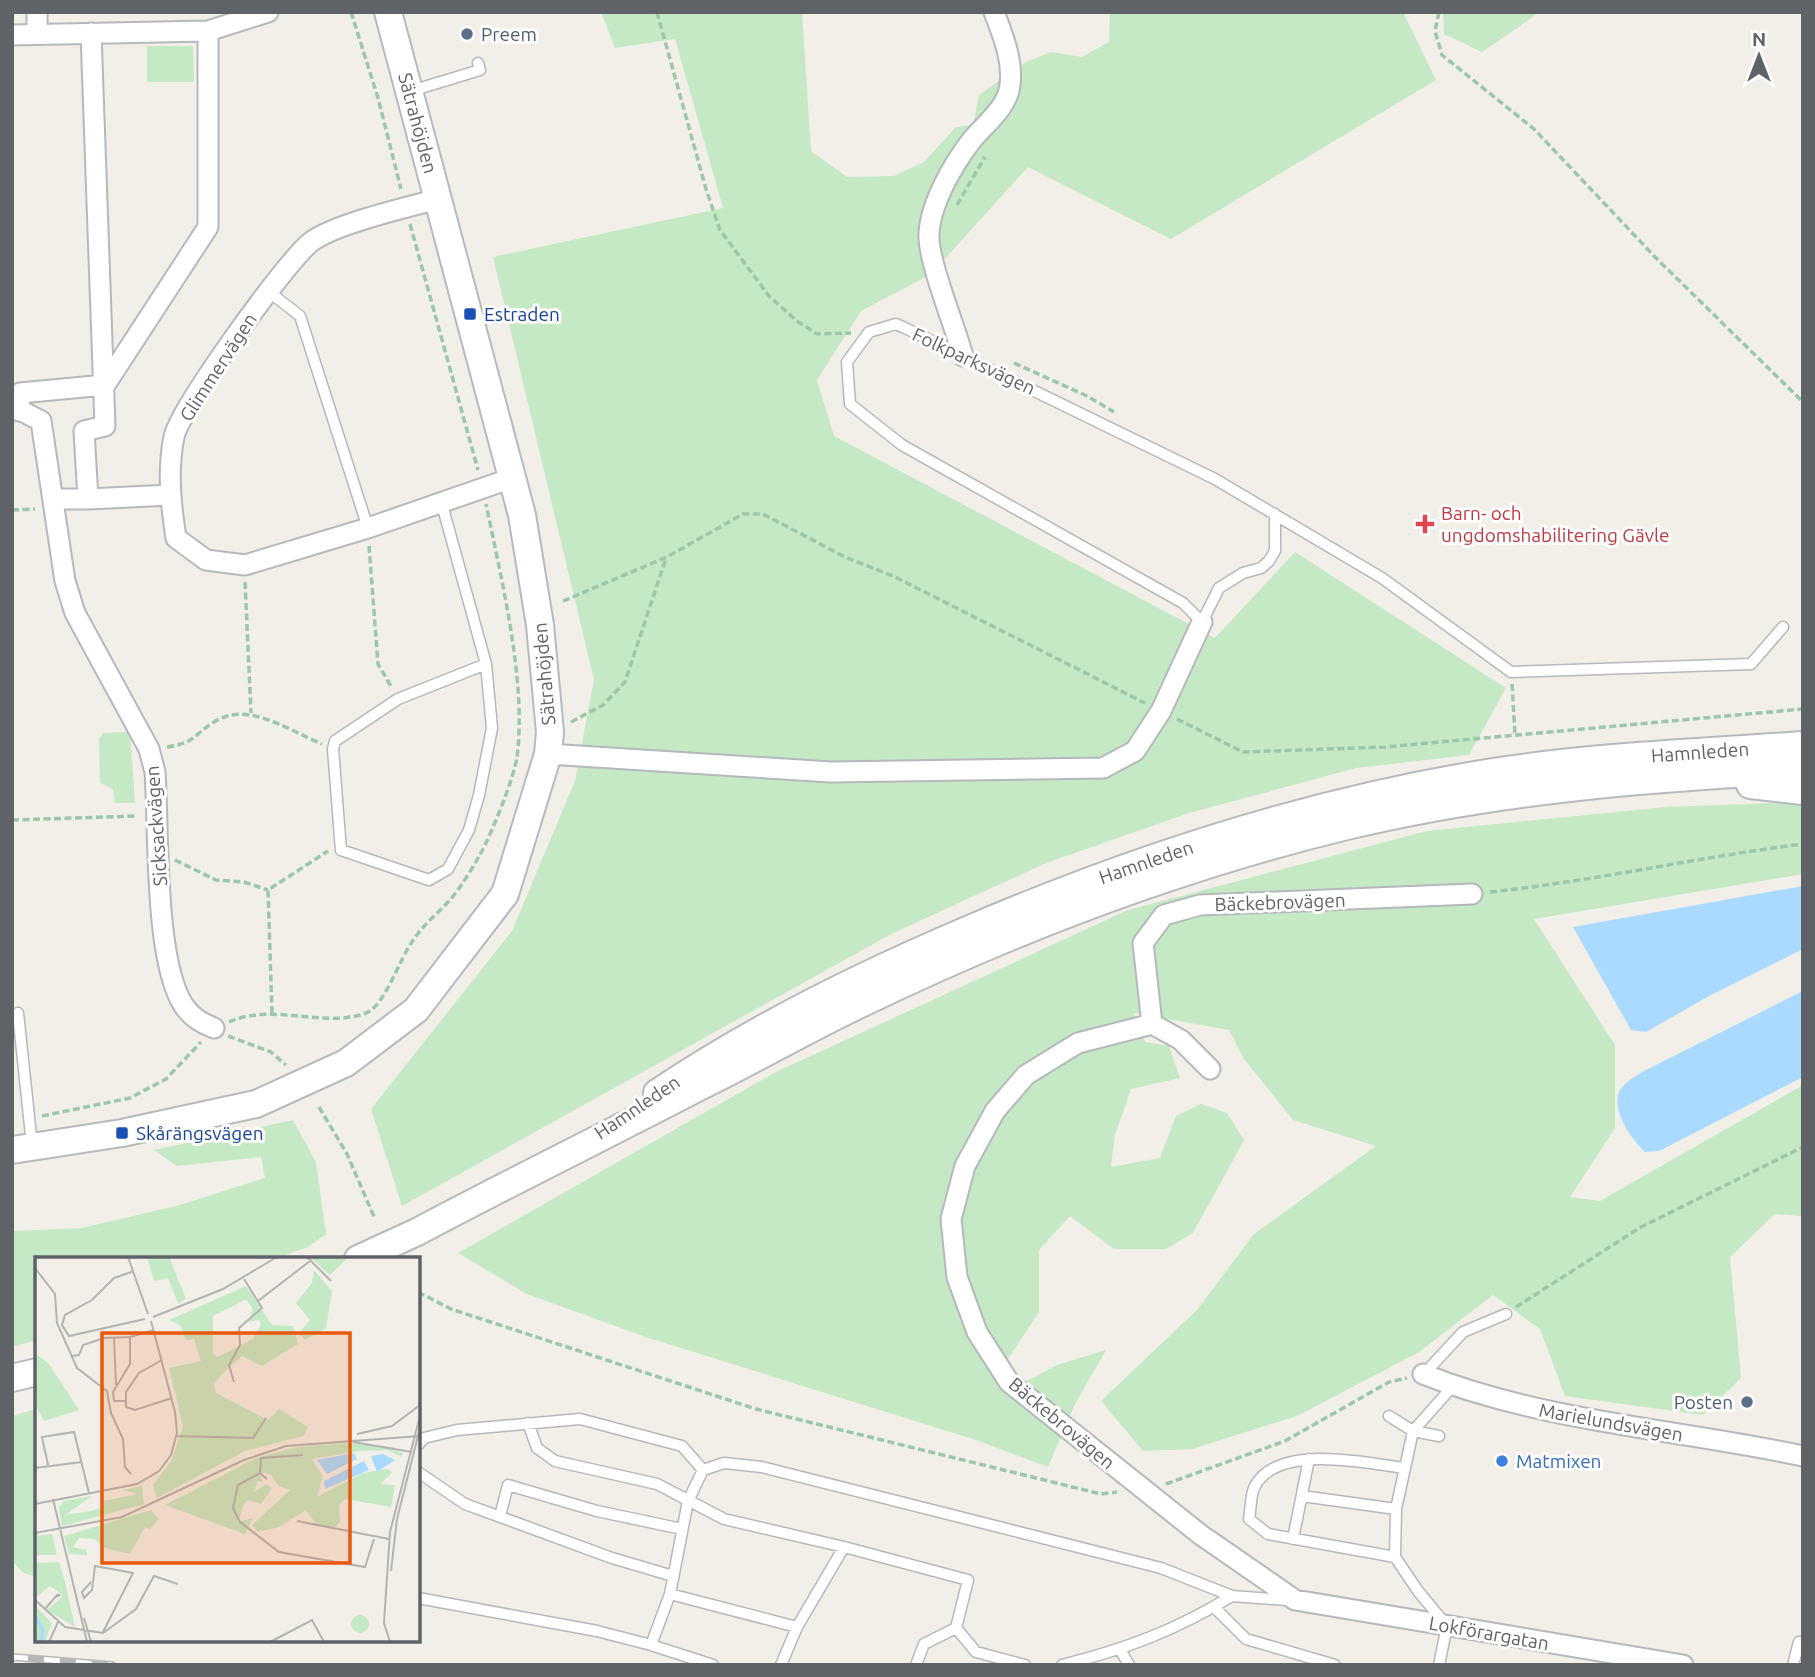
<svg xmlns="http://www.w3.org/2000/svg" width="1815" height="1677" font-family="Ubuntu,sans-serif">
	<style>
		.green { fill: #c5e8c5 }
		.water { fill: #aadaff }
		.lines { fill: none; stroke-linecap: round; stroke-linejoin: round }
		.lane-casing { stroke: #b5b8bc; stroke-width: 13 }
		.street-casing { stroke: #b5b8bc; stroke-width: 23 }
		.secondary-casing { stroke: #b6babf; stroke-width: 30 }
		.path { stroke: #9cc7a9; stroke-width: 3.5; stroke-dasharray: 7 3.5; stroke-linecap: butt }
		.lane { stroke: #fff; stroke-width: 10 }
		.street { stroke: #fff; stroke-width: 19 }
		.secondary { stroke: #fff; stroke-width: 26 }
		.rail-casing { stroke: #b6b7b8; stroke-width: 8 }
		.rail { stroke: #fff; stroke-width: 5; stroke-dasharray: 16; stroke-linecap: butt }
		.service-dot { fill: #5c6f8a; stroke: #fff; stroke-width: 2.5 }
		.transit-dot { fill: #1a4fb4; stroke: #fff; stroke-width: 2.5 }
		.health-dot { fill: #e0444e; stroke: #fff; stroke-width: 2.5 }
		.shop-dot { fill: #3f7fe0; stroke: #fff; stroke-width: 2.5 }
		.labels { text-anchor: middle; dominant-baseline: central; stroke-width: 6; stroke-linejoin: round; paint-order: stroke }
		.service-label { font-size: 19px; fill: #4e5e75; stroke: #fff; text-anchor: start }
		.street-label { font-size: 19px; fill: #5f6368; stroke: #fff }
		.transit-label { font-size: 19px; fill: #164399; stroke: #fff; text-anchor: start }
		.health-label { font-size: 19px; fill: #be3a42; stroke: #fff; text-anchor: start }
		.shop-label { font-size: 19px; fill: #366cbe; stroke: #fff; text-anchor: start }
		.inset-river { fill: none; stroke: #aadaff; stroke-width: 3.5 }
		.inset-road { fill: none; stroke: #b3b3b1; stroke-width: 2 }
		.view { fill: #e8590c; fill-opacity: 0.15; stroke: #e8590c; stroke-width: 3.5 }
		.inset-edge { fill: none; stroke: #5f6368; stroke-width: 3.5 }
	</style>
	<rect width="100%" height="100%" fill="#f1efe8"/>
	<path class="green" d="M601,12H802L811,151L847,177L894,176L924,162L956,127L973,125L979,95L1026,62L1051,52L1082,57L1109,42L1110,12H1403L1436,80L1171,239L1028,167L931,274L861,311L817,380L834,436L1215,638L1295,552L1506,688L1469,755L1356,768L1189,813L1046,863L891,934L402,1206L371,1109L512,931L575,781L594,680L493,257L723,208L675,39L615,48Z
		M1443,12H1540L1482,52L1444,34Z
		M147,46H193L194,82H147Z
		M130,732L135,803H115L113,789L100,783L99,739L103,733Z
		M1803,802V874L1534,919L1615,1045V1128L1570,1197L1600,1201L1803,1085V1216L1775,1214L1730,1257L1741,1378L1703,1415L1565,1396L1540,1329L1493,1295L1419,1352L1297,1416L1192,1449L1143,1451L1101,1401L1197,1310L1254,1234L1376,1146L1293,1120L1244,1059L1229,1030L1134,1013L1145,1042L1169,1046L1180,1078L1131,1089L1115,1135L1111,1167L1160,1158L1176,1116L1201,1104L1227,1113L1244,1140L1193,1233L1166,1249H1114L1070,1216L1039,1250V1312L996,1377L1010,1390L1057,1365L1106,1350L1075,1404L1048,1467L976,1440L646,1337L527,1294L458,1253L776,1072L1128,910L1427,831L1667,807Z
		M293,1120L316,1162L326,1234L308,1247L274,1259H37V1340L12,1347V1231L82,1228L180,1205L265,1178L261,1157L177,1166L154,1150Z
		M37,1409V1577L24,1573L12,1561V1416Z"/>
	<path class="water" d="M1803,886V949L1709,996L1646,1032L1631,1030L1573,927Z
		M1803,991V1077L1659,1151L1645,1152C1632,1139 1610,1111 1620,1090C1625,1082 1635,1077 1642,1072Z"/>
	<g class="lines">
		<g class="lane-casing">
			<path id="lane" d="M411,91L480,70L478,63
				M268,291L300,316L368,528
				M441,501L486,664L398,699L335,741L333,749L341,850L429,880L448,869L469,830L479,795L492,728L486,664
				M1275,514V551L1269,561L1261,568L1243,573L1219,588L1202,622L1183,603L902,445L850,404L847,362L869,332L896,324L905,328L1215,479L1382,578L1511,672L1751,664L1783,627
				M18,1013L32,1145
				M1424,1374L1463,1332L1506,1314
				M1389,1416L1413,1431L1439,1436
				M528,1423L537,1448L555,1461L657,1484L724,1519L844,1547
				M418,1445L424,1438L457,1430L580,1419L682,1446L703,1470
				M418,1472L465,1504L612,1558L673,1576
				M1302,1496L1396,1509
				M500,1516L508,1485L597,1511L682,1529
				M1293,1539L1309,1459
				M1395,1557L1268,1534L1249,1519C1251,1510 1250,1494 1255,1486C1278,1443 1366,1463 1404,1468
				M670,1594L797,1627
				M418,1598L597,1631L651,1645
				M1214,1607L1246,1639L1335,1665
				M1121,1651L1129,1665
				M713,1665L651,1645L670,1594L688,1501L703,1470L724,1463L762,1467L1161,1568L1232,1596L1287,1600
				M781,1665L797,1627L844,1547L968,1580L956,1628L976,1652L1025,1665
				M916,1665L924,1644L956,1628
				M1062,1665C1126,1649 1176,1630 1232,1596
				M1439,1665L1447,1626L1418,1591L1395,1557L1396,1509L1413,1431L1453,1386
				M1793,1665L1799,1642H1803"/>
		</g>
		<g class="street-casing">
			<path id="street" d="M37,12V33
				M91,33L105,426L84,431L88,499L171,495
				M12,35L208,31L268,12
				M438,199C408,207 334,224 311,242C287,260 179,410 174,437C167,471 171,505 176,538L206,560L245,565L368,528L512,478
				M963,356C955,326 927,259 929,233C931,202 953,165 971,141C985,124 1008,107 1010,85C1013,59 1003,36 994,12
				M105,385L208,227V31
				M12,406L41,421L65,581L75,613L149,749L155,772C159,829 154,961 184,1006C192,1018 202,1023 214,1028
				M19,411L20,393L105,385
				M53,499H88
				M548,754L831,772L1103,768L1135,751L1161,711L1202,622
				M1152,1024L1143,943L1164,915L1200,905L1472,894
				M1210,1069L1181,1040L1152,1024L1078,1043L1026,1075L995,1111L965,1166L951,1219L957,1277L977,1332L1009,1382L1201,1535L1295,1600L1683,1665
				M1423,1374C1544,1422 1677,1429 1803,1456"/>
		</g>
		<g class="secondary-casing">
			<path id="secondary" d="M1750,785L1803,791
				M657,1093C752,1029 853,979 958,934C1131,859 1313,800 1499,771C1600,756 1701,752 1803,745
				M12,1150L122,1133L256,1104L346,1063L416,1010L505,894L548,754L550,732L540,625L522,515L388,12
				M358,1259L417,1232C511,1182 607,1135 701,1086C750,1062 797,1035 846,1011C1005,933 1174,868 1347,826C1497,790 1649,778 1803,770
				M12,1378L37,1372"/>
		</g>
		<path class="path" d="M351,12L378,98L401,189
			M657,12L706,189L720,230L769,296L797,321L817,334L851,333
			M1439,12L1435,31L1442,55L1534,129L1655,257L1803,402
			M957,205L985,157
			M410,224L478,470
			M1014,363L1087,396L1114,412
			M12,510L35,509
			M369,546L378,664L392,688
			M245,582L251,713
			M563,601L667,557L743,514H763L845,557L893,576L1145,703
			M1512,684L1515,734
			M1177,719L1243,752L1385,747L1803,709
			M571,722L603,705L625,682L666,558
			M167,747C195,743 192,736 214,722C247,700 290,731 322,744
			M12,820L138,816
			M175,860L216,880L244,882L268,890
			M1490,892C1595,881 1698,857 1803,844
			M272,1013L268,890L328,851
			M229,1022C273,1002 324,1029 366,1013C385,1006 400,957 414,939C424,924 438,913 450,900C462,886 473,867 482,851C492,832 514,778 517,757C527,682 501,578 486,504
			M228,1036L271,1052L286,1065
			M319,1107L347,1154L375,1219
			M42,1116L130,1098L166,1079L201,1042
			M418,1292L451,1309L756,1409L1101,1494L1117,1492
			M1516,1307L1641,1227L1803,1147
			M1166,1484L1285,1441L1389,1382L1407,1378"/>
		<use href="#lane" class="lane"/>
		<use href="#street" class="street"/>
		<use href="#secondary" class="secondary"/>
		<g class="rail-casing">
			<path id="rail" d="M12,1657L112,1665"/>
		</g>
		<use href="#rail" class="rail"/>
	</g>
	<g class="service-dot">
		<circle cx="467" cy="34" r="7"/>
		<circle cx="1747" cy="1402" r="7"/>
	</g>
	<g class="transit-dot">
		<rect x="463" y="307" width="14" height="14" rx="3.5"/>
		<rect x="115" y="1126" width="14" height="14" rx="3.5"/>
	</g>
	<path class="health-dot" d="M1421.5 513.5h7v7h7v7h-7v7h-7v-7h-7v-7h7z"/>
	<circle class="shop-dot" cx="1502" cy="1461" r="7"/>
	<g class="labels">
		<g class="service-label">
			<text x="481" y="34">Preem</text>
			<text x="1733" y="1402" text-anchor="end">Posten</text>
		</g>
		<g class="street-label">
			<text transform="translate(418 123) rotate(75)">Sätrahöjden</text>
			<text transform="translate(974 361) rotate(25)">Folkparksvägen</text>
			<text transform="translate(218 367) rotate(-57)">Glimmervägen</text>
			<text transform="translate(544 674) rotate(-95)">Sätrahöjden</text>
			<text transform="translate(1700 752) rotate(-4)">Hamnleden</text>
			<text transform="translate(156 826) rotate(-94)">Sicksackvägen</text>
			<text transform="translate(1146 862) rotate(-19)">Hamnleden</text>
			<text transform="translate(1280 902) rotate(-2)">Bäckebrovägen</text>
			<text transform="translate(637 1107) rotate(-34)">Hamnleden</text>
			<text transform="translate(1611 1422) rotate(10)">Marielundsvägen</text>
			<text transform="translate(1062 1423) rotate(40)">Bäckebrovägen</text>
			<text transform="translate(1489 1633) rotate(10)">Lokförargatan</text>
		</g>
		<g class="transit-label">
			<text x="484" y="314">Estraden</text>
			<text x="136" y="1133">Skårängsvägen</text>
		</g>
		<g class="health-label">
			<text x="1441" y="513">Barn- och<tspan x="1441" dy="22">ungdomshabilitering Gävle</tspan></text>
		</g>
		<g class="shop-label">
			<text x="1516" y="1461">Matmixen</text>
		</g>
	</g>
	<g transform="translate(35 1257)">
		<rect width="385" height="385" fill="#f1efe8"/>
		<path d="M112,0H134L151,42L143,46L133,21L119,24ZM275,0H310L311,2L295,18ZM279,13L297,34L291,71L270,83L264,76L275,63L261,46L277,26ZM211,29L237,68L258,69L263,87L227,109L207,99L185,119L179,128L181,136L233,163L244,152L273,170L268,179L210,194L122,241L118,228L137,203L148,169L134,111L166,104L159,82L151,83L145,68L134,63ZM211,42L218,52L213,65L224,63L226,68L218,82L183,100L178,97V59ZM0,96L14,107L44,153L9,164L0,147ZM313,186L345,189L368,196L367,200L352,193L324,194L277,202L288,219L282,240L328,216L352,212L357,215L346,227L360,228L356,250L310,242L304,248L305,265L300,270L281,267L271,253L244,270L223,275L217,268L255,233L244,229L235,217L223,215L228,224L222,225L219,235L231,227L237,232L226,247L213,243L209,247L203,265L218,261L210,277L130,248L221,201L262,190ZM107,229L109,247L27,269L24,250L29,244L57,239L30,258L56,254L65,251L68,244L103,237L88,233ZM116,253L124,262L115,272L110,270L95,297L70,291L60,282L44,281L38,290L51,293L52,298L34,297L29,279ZM17,277L22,298H0V279ZM24,305L30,325L40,370L12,353L27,340L25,336L15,329L0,341V306ZM0,349L17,366L10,385H0ZM316 367a9 9 0 1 1 18 0a9 9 0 1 1-18 0Z" fill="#c5e8c5" fill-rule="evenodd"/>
		<path d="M319,196L322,202L292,217L282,203ZM348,197L360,203L342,215L336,199ZM329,204L334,213L290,232L289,224Z" fill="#aadaff"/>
		<path class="inset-river" d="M0,359L8,374L6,385"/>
		<path class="inset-road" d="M93,0L113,57M272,0L296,24M0,11L20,37L22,66L42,111L72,134L76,156L88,182L90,210L96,217M99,14L79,21L57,43L30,58L27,68L34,79L110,62M223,44L275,4M118,60L188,32L242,0M79,81L81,128M37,99L44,98L48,88L69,81L95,80L119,73M127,103L104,116L91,135V150L100,153L137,141M199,125L194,108L205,88L204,71L227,51L209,22M90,144H79L78,135L95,107V80M322,177L357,169L385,148M142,179L218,181L231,161M318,185L377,195M13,208L7,180L39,175L54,236M0,211L47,205M225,216L203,228L198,251L205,265L244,295L330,310L339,282M232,222L225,216L226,201L268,198M18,242L52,385M0,247L102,227L124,214L136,198L142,176L140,155L116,64M262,264L354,282M0,276L87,260L209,203L251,189L385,179M356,314L362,262L385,171M56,325L47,335L49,341L57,333L60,309L98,316L68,375M0,343L30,370L68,376L101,352L119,319L143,327M10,352L22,338H25L20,340M49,361L56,385M14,385L23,365M235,385L277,363L289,385M355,385L349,366L355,275L385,159"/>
		<path class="view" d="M67,76H315V306H67Z"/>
		<rect width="385" height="385" class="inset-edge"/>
	</g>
	<rect width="1815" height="1677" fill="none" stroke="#5f6368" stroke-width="28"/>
	<g transform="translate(1759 56)" stroke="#ffffff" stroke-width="5" paint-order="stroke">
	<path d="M0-5L12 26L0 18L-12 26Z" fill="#5f6368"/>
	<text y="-10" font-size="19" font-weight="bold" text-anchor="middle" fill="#5f6368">N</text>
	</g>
</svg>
